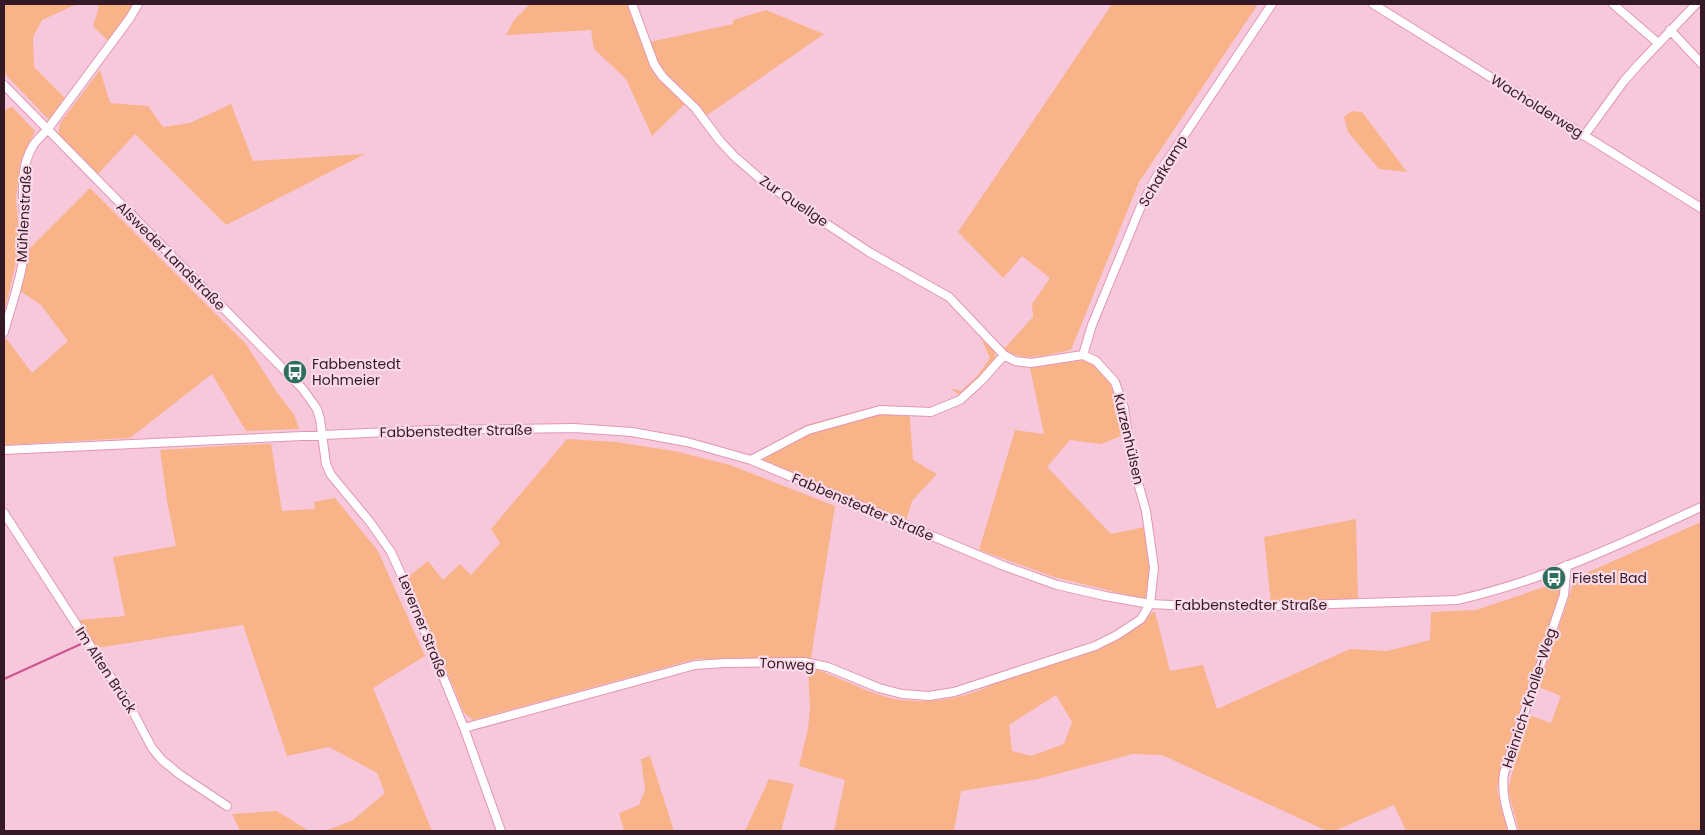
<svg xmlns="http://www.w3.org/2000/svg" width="1705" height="835" font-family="Poppins,sans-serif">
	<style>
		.green { fill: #f8b389; fill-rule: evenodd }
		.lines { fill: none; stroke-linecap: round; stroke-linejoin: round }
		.stream { stroke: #cc548f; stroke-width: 2 }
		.minor-casing { stroke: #e296b7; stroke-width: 10 }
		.minor { stroke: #fff; stroke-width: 8 }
		.labels { text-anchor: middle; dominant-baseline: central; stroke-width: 4.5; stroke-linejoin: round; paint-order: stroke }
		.street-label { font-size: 14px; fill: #361927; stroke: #fbdae7 }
		.poi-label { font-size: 14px; fill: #361927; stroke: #fbdae7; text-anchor: start }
	</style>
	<rect width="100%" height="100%" fill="#f7c8db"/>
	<path class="green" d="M4,4H77L42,20L33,37L34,67L67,100L50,121L4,73Z
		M97,4H133L109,42L93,26L99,7Z
		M530,4H629L652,64L686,103L652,136L626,79L594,49L591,30L506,35L514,20Z
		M1112,4H1258L1139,182L1071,350C1047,354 1026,364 1004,349L1033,317L1032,304L1050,278L1022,256L1003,278L958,232Z
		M766,10L824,34L706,116L669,78L659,65L650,42L733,24V20Z
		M100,70L110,103L148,106L163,127L190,123L231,104L253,161L365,154L226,225L135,134L96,176L58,135L60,123Z
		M12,107L35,131L20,164L16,199L20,245L4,314V110Z
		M1352,111L1362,112L1407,172L1379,169L1348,132L1344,117Z
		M90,188L246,344L278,394L294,414L299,429L246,431L212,374L130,438L4,445V345L6,338L32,373L68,341L41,305L20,291L29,249Z
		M982,340L994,350L996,359L981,378L961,396L950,388L961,391L977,376L990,358Z
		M1083,360C1115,372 1118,405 1123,435L1101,444L1070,440L1047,467L1111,534L1145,527L1150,569L1148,600L1054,577L979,550L1015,430L1044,434L1030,368Z
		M880,407L909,408L913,460L937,474L912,501L906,521L760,459L758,451L806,425L865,409Z
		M567,439L616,442L674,451L730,465L835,506L811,658L696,659L473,720L464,713L408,577L428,561L443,580L460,564L471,575L500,543L491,529Z
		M271,444L282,511L315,509L314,502L335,498L378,551L425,656L373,688L432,831H325L353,820L385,793L377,773L329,747L287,756L243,625L97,648L78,620L125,616L113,557L176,546L167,501L160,450L239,445Z
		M1356,519L1358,601L1271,603L1264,537Z
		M1701,522V831H1519L1508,790L1518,749L1529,715L1551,723L1561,696L1539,687L1575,578Z
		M1559,582L1561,592L1502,766L1497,789L1501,808L1509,831H1406L1394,805L1334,831H1327L1162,755L1133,754L1038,779L961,791L954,831H834L845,780L799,766L808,729L810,708L808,667C840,676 868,695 901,700C925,703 954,700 977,691C989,687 1000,681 1012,677C1064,660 1112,650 1153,612H1155L1170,671L1203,665L1217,709L1350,649L1387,651L1430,640L1431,612L1476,610ZM1056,695L1072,722L1064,744L1031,756L1012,751L1009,725Z
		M650,756L674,831H624L619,813L639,805L645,790L641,759Z
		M769,779L794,784L781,831H745Z
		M277,811L309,831H240L232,814Z"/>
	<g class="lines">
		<path class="stream" d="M4,679L81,644"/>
		<g class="minor-casing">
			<path id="minor" d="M632,4L654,64L662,76L696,109L720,141L735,157L765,183L869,252L949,297L1004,355
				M1373,4L1701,208
				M1613,4L1658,43
				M1670,30L1701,63
				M4,85L302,388L317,409L320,419L326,464L331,475L370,522L391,552L405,583L464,728L501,831
				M1584,136L1624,81L1639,64L1696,4
				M4,332C11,306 21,280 24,254C29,217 13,177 34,144C38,139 43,134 47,130L130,18L138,4
				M1083,355L1092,325L1141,206L1157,176L1272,4
				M4,450L431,430L574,428L632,432L687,442L751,460L1004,566L1057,585L1105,596L1150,604L1193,606L1241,607L1457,600C1542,581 1622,544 1701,507
				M4,513L132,710L152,748L162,760L179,774L227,806
				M464,728L695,665L725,663L804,662L828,667L879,688L902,694L929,696L954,692L1095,646L1117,635L1141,619L1150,604L1154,568L1146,511L1131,458L1124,408L1115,382L1096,361L1083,355L1031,363L1015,361L1004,355L982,380L960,400L931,412L880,410L808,430L751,460
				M1513,831C1507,811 1501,794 1504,773L1564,595L1567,565"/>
		</g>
		<use href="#minor" class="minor"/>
	</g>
	<defs>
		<g id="bus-disc" transform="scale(1.25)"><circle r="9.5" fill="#2e6e5c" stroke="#fbdae7"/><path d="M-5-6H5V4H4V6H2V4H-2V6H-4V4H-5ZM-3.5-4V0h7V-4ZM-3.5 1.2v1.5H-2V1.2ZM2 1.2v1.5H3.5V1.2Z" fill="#fff"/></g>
	</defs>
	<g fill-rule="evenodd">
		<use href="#bus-disc" x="295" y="372"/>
		<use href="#bus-disc" x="1554" y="578"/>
	</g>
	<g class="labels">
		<g class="street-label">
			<text transform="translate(1537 106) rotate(32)">Wacholderweg</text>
			<text transform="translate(1163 171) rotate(-59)">Schafkamp</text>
			<text transform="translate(794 201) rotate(34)">Zur Quellge</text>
			<text transform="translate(24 214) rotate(-87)">Mühlenstraße</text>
			<text transform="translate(171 256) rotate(45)">Alsweder Landstraße</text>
			<text transform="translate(456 431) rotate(-1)">Fabbenstedter Straße</text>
			<text transform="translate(1129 439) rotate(77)">Kurzenhülsen</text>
			<text transform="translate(863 507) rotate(23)">Fabbenstedter Straße</text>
			<text x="1251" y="605">Fabbenstedter Straße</text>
			<text transform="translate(423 626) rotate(68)">Leverner Straße</text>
			<text transform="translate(787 664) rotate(3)">Tonweg</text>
			<text transform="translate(106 670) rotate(57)">Im Alten Brück</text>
			<text transform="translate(1529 698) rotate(-72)">Heinrich-Knolle-Weg</text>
		</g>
		<g class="poi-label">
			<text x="312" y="364">Fabbenstedt<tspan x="312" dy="16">Hohmeier</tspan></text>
			<text x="1572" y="578">Fiestel Bad</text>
		</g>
	</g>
	<rect width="1705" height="835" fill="none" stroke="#361927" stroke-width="10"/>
</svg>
